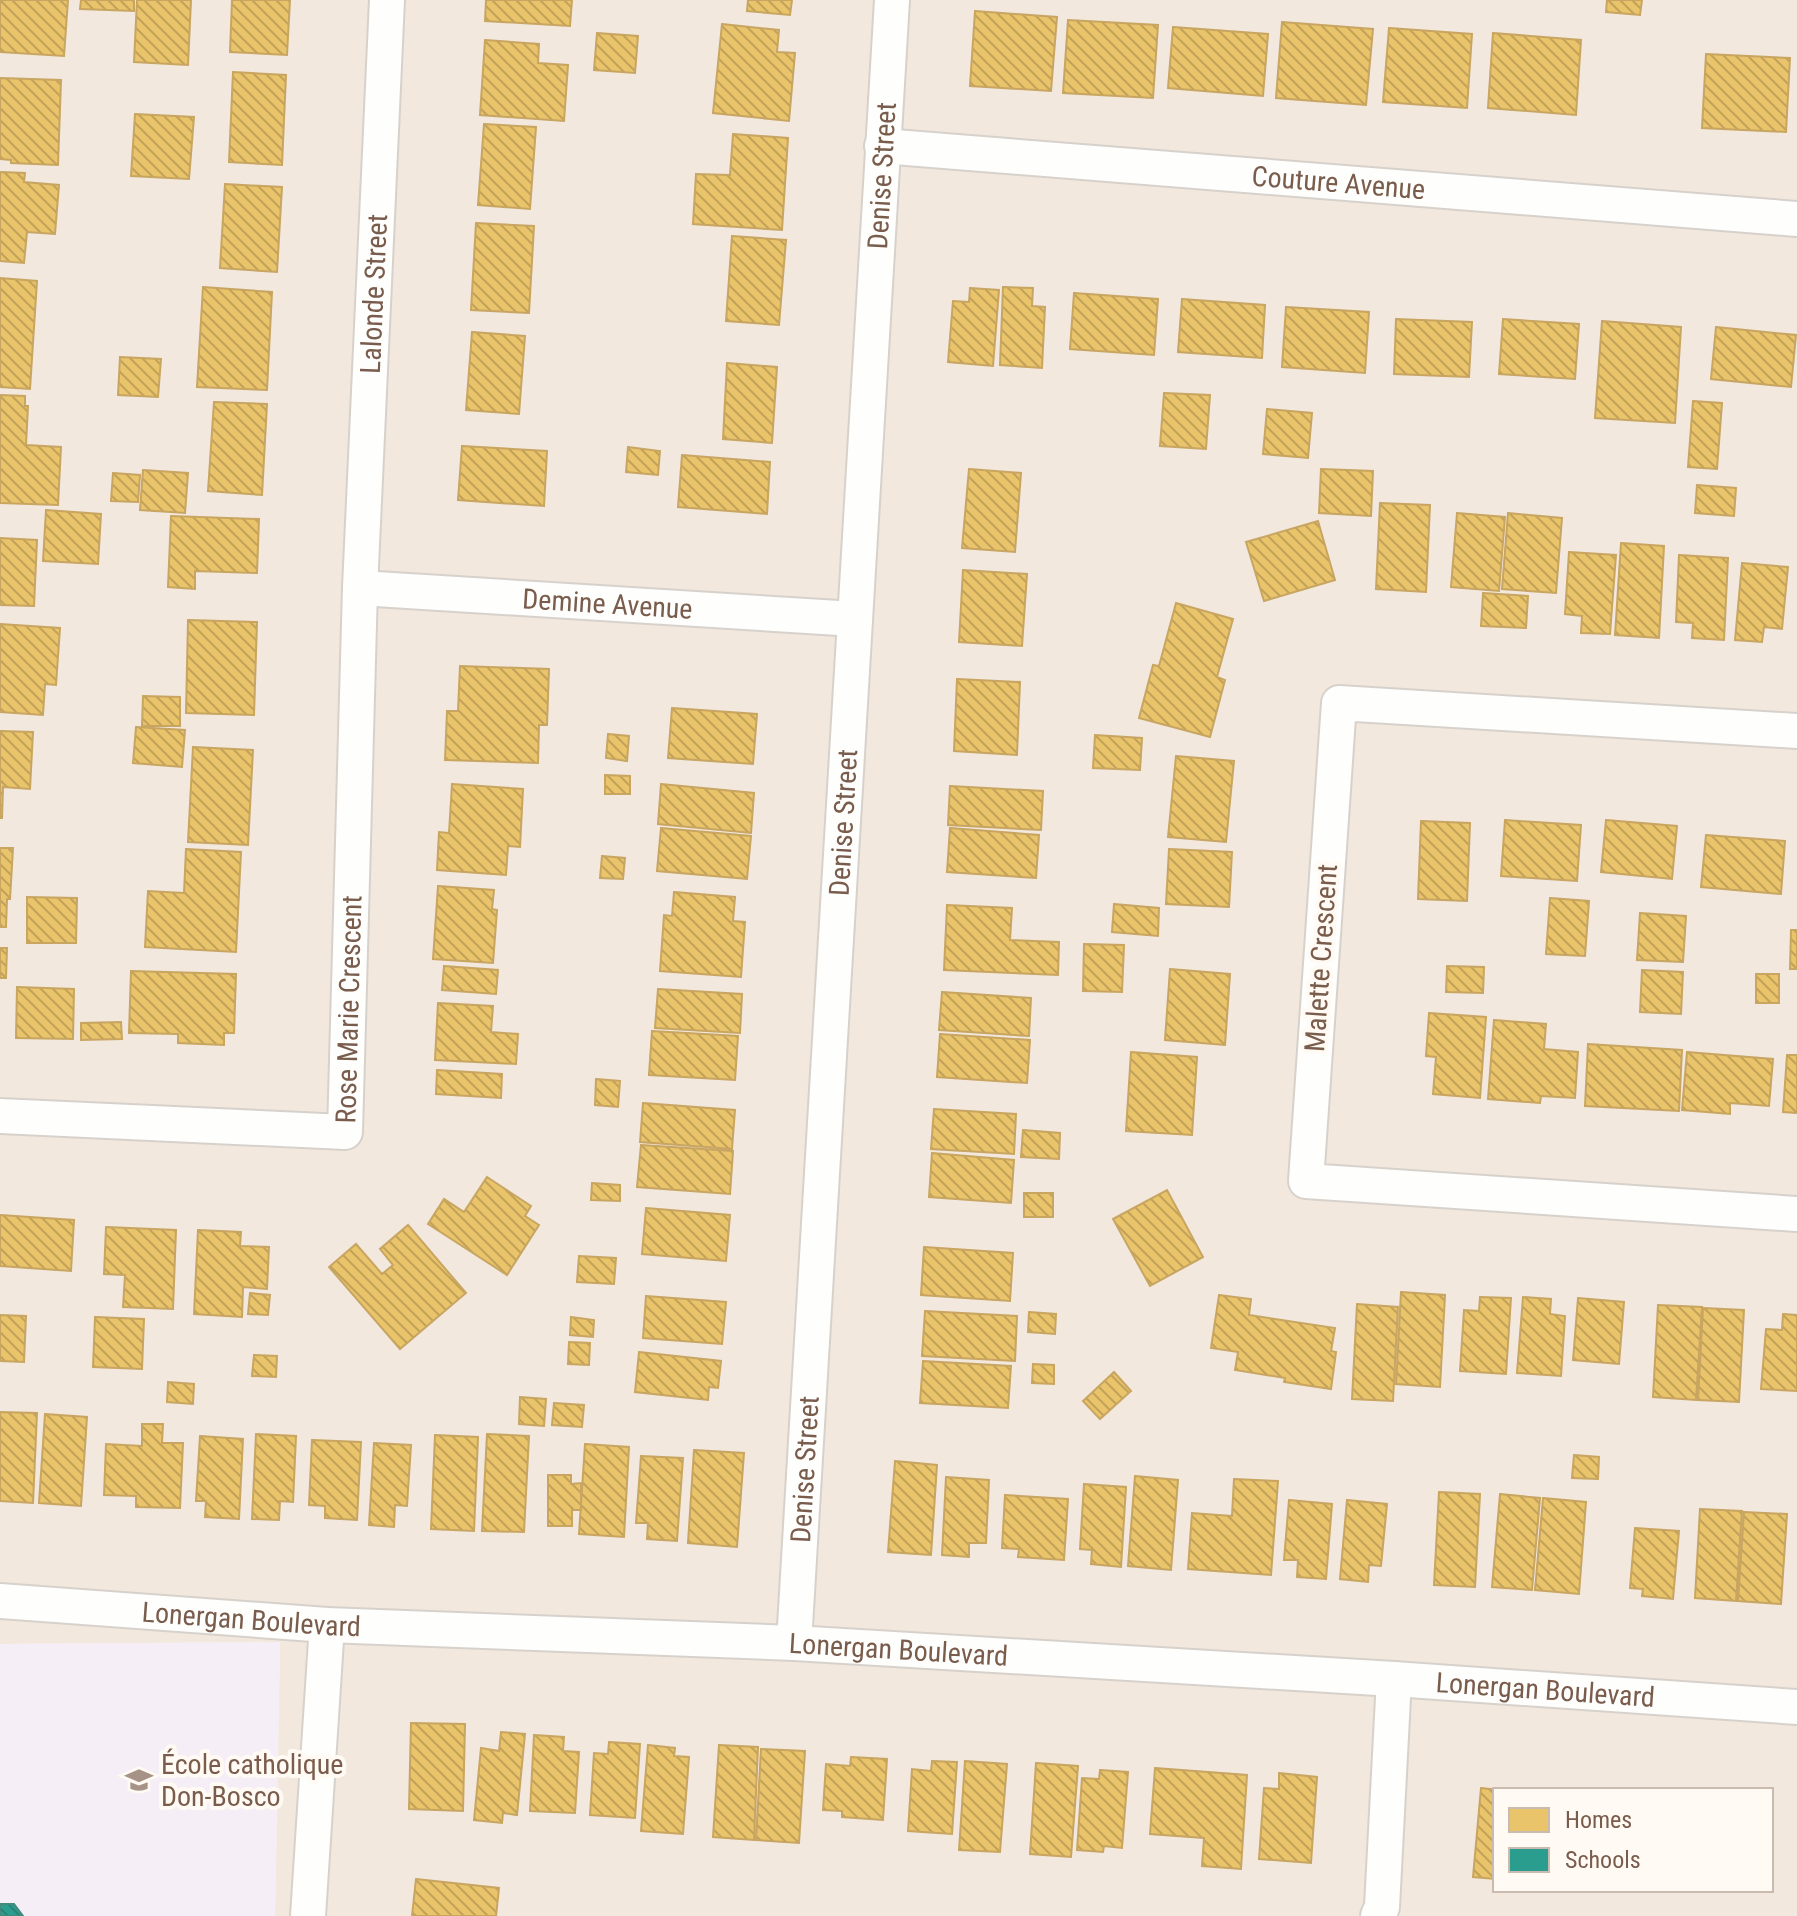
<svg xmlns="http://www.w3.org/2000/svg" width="1797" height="1916" font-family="'Roboto Condensed',sans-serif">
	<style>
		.residential { fill: #f2e8de; fill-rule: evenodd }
		.education { fill: #f6eef6 }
		.homes { fill: url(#homes-back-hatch); stroke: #c8a561; stroke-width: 2 }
		.schools { fill: url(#schools-back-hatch); stroke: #428a7b; stroke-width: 2 }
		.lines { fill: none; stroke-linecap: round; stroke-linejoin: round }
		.street-casing { stroke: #d7d1cb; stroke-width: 38 }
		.street { stroke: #fefefd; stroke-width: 34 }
		.labels { text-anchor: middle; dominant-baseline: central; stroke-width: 8; stroke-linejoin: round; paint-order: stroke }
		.street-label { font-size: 28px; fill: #7a5c4d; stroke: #fffaf3 }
		.poi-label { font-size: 28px; fill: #7a5c4d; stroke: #fffaf3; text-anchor: start }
	</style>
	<defs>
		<pattern id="homes-back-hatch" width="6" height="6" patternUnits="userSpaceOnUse" patternTransform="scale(2)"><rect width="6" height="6" fill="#e9c46a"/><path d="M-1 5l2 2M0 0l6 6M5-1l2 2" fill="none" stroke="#c2a259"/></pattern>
		<pattern id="schools-back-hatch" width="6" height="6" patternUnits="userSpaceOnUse" patternTransform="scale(2)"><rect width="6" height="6" fill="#2a9d8f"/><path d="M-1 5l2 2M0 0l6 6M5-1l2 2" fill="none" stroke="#298377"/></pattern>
	</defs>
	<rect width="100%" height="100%" fill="#f9f5f0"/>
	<path class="residential" d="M0,0H1797V1916H275L280,1642L0,1644ZM1495,1790H1771V1890H1495Z"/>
	<path class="education" d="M280,1642L275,1916H0V1644Z"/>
	<path class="homes" d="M0,0H68L64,56L0,52Z
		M81,0H134V11L80,9Z
		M137,0H191L188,65L134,62Z
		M232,0H290L287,55L230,52Z
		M486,0H572L570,26L485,21Z
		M748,0H792L790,15L747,11Z
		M1607,0H1642L1640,15L1606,12Z
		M975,11L1057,17L1051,91L970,86Z
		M1068,20L1158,25L1153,98L1063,93Z
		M1282,22L1373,29L1366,105L1276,98Z
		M722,24L779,30L777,52L795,53L789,121L713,113Z
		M1173,27L1268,34L1263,96L1168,88Z
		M1389,28L1472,34L1467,108L1383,102Z
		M597,33L638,36L635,73L594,70Z
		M1493,33L1581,40L1576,115L1488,108Z
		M485,40L539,44L538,63L568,65L564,121L480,115Z
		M1706,54L1790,58L1786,132L1702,128Z
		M233,72L286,75L282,165L229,162Z
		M0,78L61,80L58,165L11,163V160L0,159Z
		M135,114L194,117L189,179L131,176Z
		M484,124L536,127L530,209L478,205Z
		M733,134L788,138L782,230L693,224L696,174L730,175Z
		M0,172L25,173L24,182L59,185L55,234L27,232L24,263L0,261Z
		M225,184L282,187L277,272L220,268Z
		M476,223L534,226L529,313L471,310Z
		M732,236L786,240L779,325L726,321Z
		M0,278L37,281L30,389L0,387Z
		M203,287L272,292L267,390L197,387Z
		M1003,287L1033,288L1032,306L1045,307L1042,368L1000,365Z
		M970,288L999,290L993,366L948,362L953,301L969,302Z
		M1074,293L1158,299L1154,355L1070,349Z
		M1182,299L1265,305L1262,358L1178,352Z
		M1286,307L1369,312L1365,373L1282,367Z
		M1396,319L1472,322L1469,377L1394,374Z
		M1503,319L1579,324L1575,379L1499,374Z
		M1602,321L1681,327L1675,423L1595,418Z
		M1716,327L1796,335L1791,387L1711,379Z
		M472,332L525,336L519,414L466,410Z
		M120,357L161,359L158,397L118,395Z
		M727,363L777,367L772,443L723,439Z
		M1164,393L1210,395L1206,449L1160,446Z
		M0,395L25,396V406H28L26,445L61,447L58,505L0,503Z
		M1693,401L1722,403L1717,469L1688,467Z
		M214,402L267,404L262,495L208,491Z
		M1267,409L1312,413L1308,458L1263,454Z
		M462,446L547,451L544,506L458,500Z
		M628,447L660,451L658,475L626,472Z
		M682,455L770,462L767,514L678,507Z
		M969,469L1021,473L1015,552L962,548Z
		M1321,469L1373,471L1371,516L1319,513Z
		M143,470L188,473L185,513L140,510Z
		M113,473L140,475L138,502L111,501Z
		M1697,485L1736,488L1734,516L1695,513Z
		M1380,503L1430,505L1426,592L1376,589Z
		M46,510L101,514L98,564L43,561Z
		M1457,513L1505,517L1499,591L1451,587Z
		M1508,513L1562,518L1556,593L1502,589Z
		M171,516L259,519L257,573L195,571V589L168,587Z
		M1318,521L1335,580L1264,601L1246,542Z
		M0,538L37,540L34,606L0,605Z
		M1621,543L1664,546L1659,638L1615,635Z
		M1569,552L1616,555L1610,634L1581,633L1582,616L1565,614Z
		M1679,555L1728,558L1724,640L1692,638L1693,623L1676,622Z
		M1742,563L1788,567L1782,629L1764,627L1762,642L1735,640Z
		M963,570L1027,574L1022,646L959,642Z
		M1483,593L1528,596L1526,628L1481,626Z
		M1176,603L1233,619L1217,677L1225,680L1210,737L1139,718L1153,665L1159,666Z
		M188,620L257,622L254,715L186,713Z
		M0,624L60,628L56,685L45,684L43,715L0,712Z
		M460,666L549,669L547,725H539L538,763L445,760L447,711H458Z
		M957,679L1020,682L1017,755L954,751Z
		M143,696L180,697V726H142Z
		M672,708L757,714L753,764L668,758Z
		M136,727L185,730L182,767L133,763Z
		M0,731L33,732L30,789L3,787L2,818H0Z
		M608,734L629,736L627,761L606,758Z
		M1095,735L1142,738L1140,770L1093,768Z
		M193,747L253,750L248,845L188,842Z
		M1176,756L1234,761L1226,842L1168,837Z
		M605,775L630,776V794H605Z
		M452,784L523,789L520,847L508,846L506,875L437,870L439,832L449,833Z
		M661,784L754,793L751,833L658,824Z
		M950,786L1043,791L1041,830L948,825Z
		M1505,820L1581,825L1577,881L1501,876Z
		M1606,820L1677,826L1672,879L1601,872Z
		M1421,821L1470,823L1467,901L1418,899Z
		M661,828L751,836L747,879L657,871Z
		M950,828L1039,835L1036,878L947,872Z
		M1706,835L1785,841L1781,894L1701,887Z
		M0,848H13L10,899H7L6,927H0Z
		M186,849L241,852L236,952L145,947L148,891L184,893Z
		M1169,849L1232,852L1229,907L1166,904Z
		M602,856L625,858L623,879L600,878Z
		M438,886L494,890L492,909L497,910L493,963L433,959Z
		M674,892L735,897L733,921L745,922L741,977L660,971L664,915L672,916Z
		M27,897L77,898L76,943H27Z
		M1550,898L1589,901L1585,956L1546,954Z
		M1114,904L1159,908L1158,936L1112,932Z
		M947,905L1012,908L1010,940L1059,942L1058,975L944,970Z
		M1640,913L1686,916L1683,962L1637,960Z
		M1791,930H1797V969H1790Z
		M1084,944L1124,945L1122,992L1083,991Z
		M0,948H7L6,978H0Z
		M444,966L498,970L496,994L442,990Z
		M1447,966L1484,967L1483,993L1446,992Z
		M1170,969L1230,974L1225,1045L1165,1040Z
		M1642,970L1683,972L1681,1014L1640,1012Z
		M131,971L236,974L234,1033H224V1045L178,1043V1034L129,1033Z
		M1756,974H1779V1003H1756Z
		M17,987L74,989L73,1039L16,1038Z
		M658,989L742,994L740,1033L655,1028Z
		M942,992L1031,998L1029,1036L939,1030Z
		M438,1003L493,1006L491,1032L518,1034L516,1064L435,1060Z
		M1429,1013L1486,1017L1480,1098L1433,1094L1436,1057L1426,1056Z
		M1494,1020L1546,1024L1544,1049L1578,1052L1575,1098L1541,1096L1540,1103L1488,1099Z
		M121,1022L122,1039L81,1040V1023Z
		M652,1031L738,1036L735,1080L649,1075Z
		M940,1034L1030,1040L1027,1083L937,1077Z
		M1588,1044L1682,1050L1679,1111L1585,1106Z
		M1131,1052L1197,1057L1192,1135L1126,1131Z
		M1687,1052L1773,1059L1769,1106L1730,1103V1114L1682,1110Z
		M1787,1055H1797V1113L1783,1112Z
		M437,1070L502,1074L501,1098L436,1094Z
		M596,1079L620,1081L618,1107L595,1105Z
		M643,1103L735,1110L732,1149L640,1142Z
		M934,1109L1016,1114L1014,1154L931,1149Z
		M1023,1130L1060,1133L1059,1159L1021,1157Z
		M641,1145L733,1151L730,1194L637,1187Z
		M932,1153L1014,1160L1011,1203L929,1197Z
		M487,1177L531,1206L525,1216L539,1225L507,1275L428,1224L444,1199L464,1212Z
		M592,1183L620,1185V1201L591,1200Z
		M1167,1190L1203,1257L1150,1286L1113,1219Z
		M1024,1193H1053V1217H1024Z
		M646,1208L730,1215L726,1261L642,1254Z
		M0,1215L74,1220L71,1271L0,1266Z
		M408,1225L466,1293L400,1349L329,1267L356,1244L382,1274L393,1265L380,1249Z
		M106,1227L176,1230L173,1309L123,1307L125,1275L104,1274Z
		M198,1230L241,1232L240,1246L269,1247L267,1289L243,1287L242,1317L194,1314Z
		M924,1247L1013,1253L1010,1301L921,1295Z
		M579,1256L616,1258L614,1284L577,1282Z
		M1401,1292L1445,1295L1440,1387L1396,1384Z
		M250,1293L270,1295L268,1315L248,1314Z
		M1219,1295L1251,1299L1249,1315L1335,1328L1331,1351L1336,1352L1331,1389L1284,1382L1285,1378L1235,1370L1238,1352L1211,1348Z
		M646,1296L726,1302L722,1344L643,1338Z
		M1480,1297L1511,1298L1506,1374L1460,1371L1464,1310L1479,1311Z
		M1523,1297L1551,1299L1550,1314L1565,1316L1561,1376L1517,1373Z
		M1578,1298L1624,1302L1619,1364L1573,1360Z
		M1357,1304L1398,1307L1393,1401L1352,1399Z
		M1658,1305L1702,1307L1696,1400L1653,1397Z
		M1703,1308L1744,1310L1739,1402L1698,1400Z
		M925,1311L1017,1316L1015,1361L922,1356Z
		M1029,1312L1056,1314L1055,1334L1028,1332Z
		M1783,1314L1797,1315V1391L1761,1389L1766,1329L1782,1330Z
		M0,1315L26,1316L24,1362L0,1361Z
		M95,1317L144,1319L142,1369L93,1367Z
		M571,1317L594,1320L593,1337L570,1335Z
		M569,1342L590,1343L589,1365L568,1364Z
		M639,1352L721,1361L718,1388L709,1387L708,1400L635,1392Z
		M254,1355L277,1356L276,1377L252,1376Z
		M923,1361L1011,1366L1008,1408L920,1403Z
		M1033,1364L1054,1365V1384L1032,1383Z
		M1114,1372L1131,1391L1100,1419L1083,1401Z
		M168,1382L194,1384L193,1404L167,1402Z
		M520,1397L546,1399L544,1426L519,1424Z
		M554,1403L584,1405L582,1427L552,1425Z
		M0,1412L37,1413L33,1503L0,1501Z
		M45,1414L87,1417L81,1506L39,1503Z
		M142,1424H163L162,1443H183L180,1508L136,1507V1496L104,1495L106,1444L142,1446Z
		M256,1434L296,1436L293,1502L280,1501L279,1520L252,1519Z
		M487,1434L529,1436L524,1532L482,1531Z
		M435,1435L478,1437L474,1531L431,1529Z
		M200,1436L243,1439L239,1519L205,1517L206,1501H196Z
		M312,1440L361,1442L357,1520L325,1518V1506L309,1505Z
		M374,1443L411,1445L407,1506L395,1505L394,1527L369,1525Z
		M585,1444L629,1447L624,1537L579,1534Z
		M694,1450L744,1453L737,1547L688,1543Z
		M1574,1455L1599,1457L1598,1479L1572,1478Z
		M641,1456L683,1458L677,1541L647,1539L648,1523H636Z
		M895,1461L937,1465L931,1555L888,1552Z
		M548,1475H571V1484L581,1483V1510H572V1526H548Z
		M1135,1476L1178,1480L1171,1570L1128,1566Z
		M946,1477L989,1480L986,1543H969V1557L942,1555Z
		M1234,1479L1278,1481L1271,1575L1188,1569L1192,1513L1232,1516Z
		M1084,1484L1126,1487L1121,1567L1091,1564L1092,1550L1080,1549Z
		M1439,1492L1480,1494L1475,1587L1434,1585Z
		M1500,1494L1540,1498L1532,1590L1492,1587Z
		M1005,1495L1068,1499L1064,1560L1018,1557L1019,1549L1002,1548Z
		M1543,1498L1586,1502L1579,1594L1535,1590Z
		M1289,1500L1332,1504L1326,1579L1297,1577L1298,1560H1284Z
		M1347,1500L1387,1504L1381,1566L1369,1565L1368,1582L1340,1579Z
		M1700,1509L1742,1511L1736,1601L1695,1598Z
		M1744,1512L1787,1514L1781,1604L1738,1601Z
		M1635,1528L1679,1531L1673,1599L1642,1596L1643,1589L1630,1588Z
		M411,1723L465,1724L463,1811L409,1809Z
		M501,1732L525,1734L517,1815L503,1813L502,1823L474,1820L481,1748L499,1751Z
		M534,1735L564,1737L563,1751L579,1752L575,1813L530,1811Z
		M609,1742L640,1744L635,1818L590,1815L594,1753L608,1754Z
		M648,1745L675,1748L674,1756L689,1757L683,1834L641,1831Z
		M719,1745L758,1747L754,1840L713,1837Z
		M761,1749L805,1751L799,1843L756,1840Z
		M851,1757L887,1759L883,1820L842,1817V1811L823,1810L826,1764L850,1766Z
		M932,1761L957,1762L952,1834L908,1831L912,1769L931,1771Z
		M965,1761L1007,1764L1000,1852L959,1850Z
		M1036,1763L1078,1766L1071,1857L1030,1854Z
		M1155,1768L1247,1775L1241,1869L1202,1866L1204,1838L1150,1834Z
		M1100,1770L1128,1772L1122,1848L1104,1846L1103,1852L1077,1850L1082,1778L1099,1779Z
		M1279,1773L1317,1777L1311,1863L1259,1859L1264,1788L1279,1789Z
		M1481,1788L1499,1790H1495V1879L1473,1877Z
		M416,1879L499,1888L496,1916H412Z"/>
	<path class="schools" d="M0,1904H14L23,1916H0Z"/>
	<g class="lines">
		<g class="street-casing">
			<g id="street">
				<path id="s1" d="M882,146L1797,219"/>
				<path id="s2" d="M360,588L855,619"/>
				<path d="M1797,731L1339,703L1306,1181L1797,1214"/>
				<path id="s3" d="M0,1116L345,1132L360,588L387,0"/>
				<path id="s4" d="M0,1601L327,1625L794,1643L1394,1679L1797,1707"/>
				<path id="s5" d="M794,1643L892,0"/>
				<path d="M308,1916L327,1625"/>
				<path d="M1378,1916L1382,1907L1394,1679"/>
			</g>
		</g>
		<use href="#street" class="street"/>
	</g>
	<defs>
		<g id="school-bare" transform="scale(2.16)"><path d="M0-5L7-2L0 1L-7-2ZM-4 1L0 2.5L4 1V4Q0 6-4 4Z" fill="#a69286" stroke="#fffaf3" stroke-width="2.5" paint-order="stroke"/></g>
	</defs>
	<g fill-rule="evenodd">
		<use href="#school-bare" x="139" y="1780"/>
	</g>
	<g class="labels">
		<g class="street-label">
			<text stroke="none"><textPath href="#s5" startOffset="1470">Denise Street</textPath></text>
			<text stroke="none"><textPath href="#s1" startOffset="458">Couture Avenue</textPath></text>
			<text stroke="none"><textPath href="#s3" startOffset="1184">Lalonde Street</textPath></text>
			<text stroke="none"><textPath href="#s2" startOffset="248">Demine Avenue</textPath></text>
			<text stroke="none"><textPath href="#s5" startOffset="822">Denise Street</textPath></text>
			<text transform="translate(1321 958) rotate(-86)">Malette Crescent</text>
			<text stroke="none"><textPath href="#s3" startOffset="468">Rose Marie Crescent</textPath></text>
			<text stroke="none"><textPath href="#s5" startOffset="174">Denise Street</textPath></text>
			<text stroke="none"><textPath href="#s4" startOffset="252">Lonergan Boulevard</textPath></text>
			<text stroke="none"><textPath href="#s4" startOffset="900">Lonergan Boulevard</textPath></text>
			<text stroke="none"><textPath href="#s4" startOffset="1548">Lonergan Boulevard</textPath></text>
		</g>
		<g class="poi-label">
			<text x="161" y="1764">École catholique<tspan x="161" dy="32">Don-Bosco</tspan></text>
		</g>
	</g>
	<rect x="1493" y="1788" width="280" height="104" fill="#fffaf3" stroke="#cabbb1" stroke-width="2"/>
	<rect x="1509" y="1808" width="40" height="24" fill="#e9c46a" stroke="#cabbb1" stroke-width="2"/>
	<text x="1565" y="1828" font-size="24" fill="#7a5c4d">Homes</text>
	<rect x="1509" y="1848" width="40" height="24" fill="#2a9d8f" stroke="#cabbb1" stroke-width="2"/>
	<text x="1565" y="1868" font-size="24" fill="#7a5c4d">Schools</text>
</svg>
